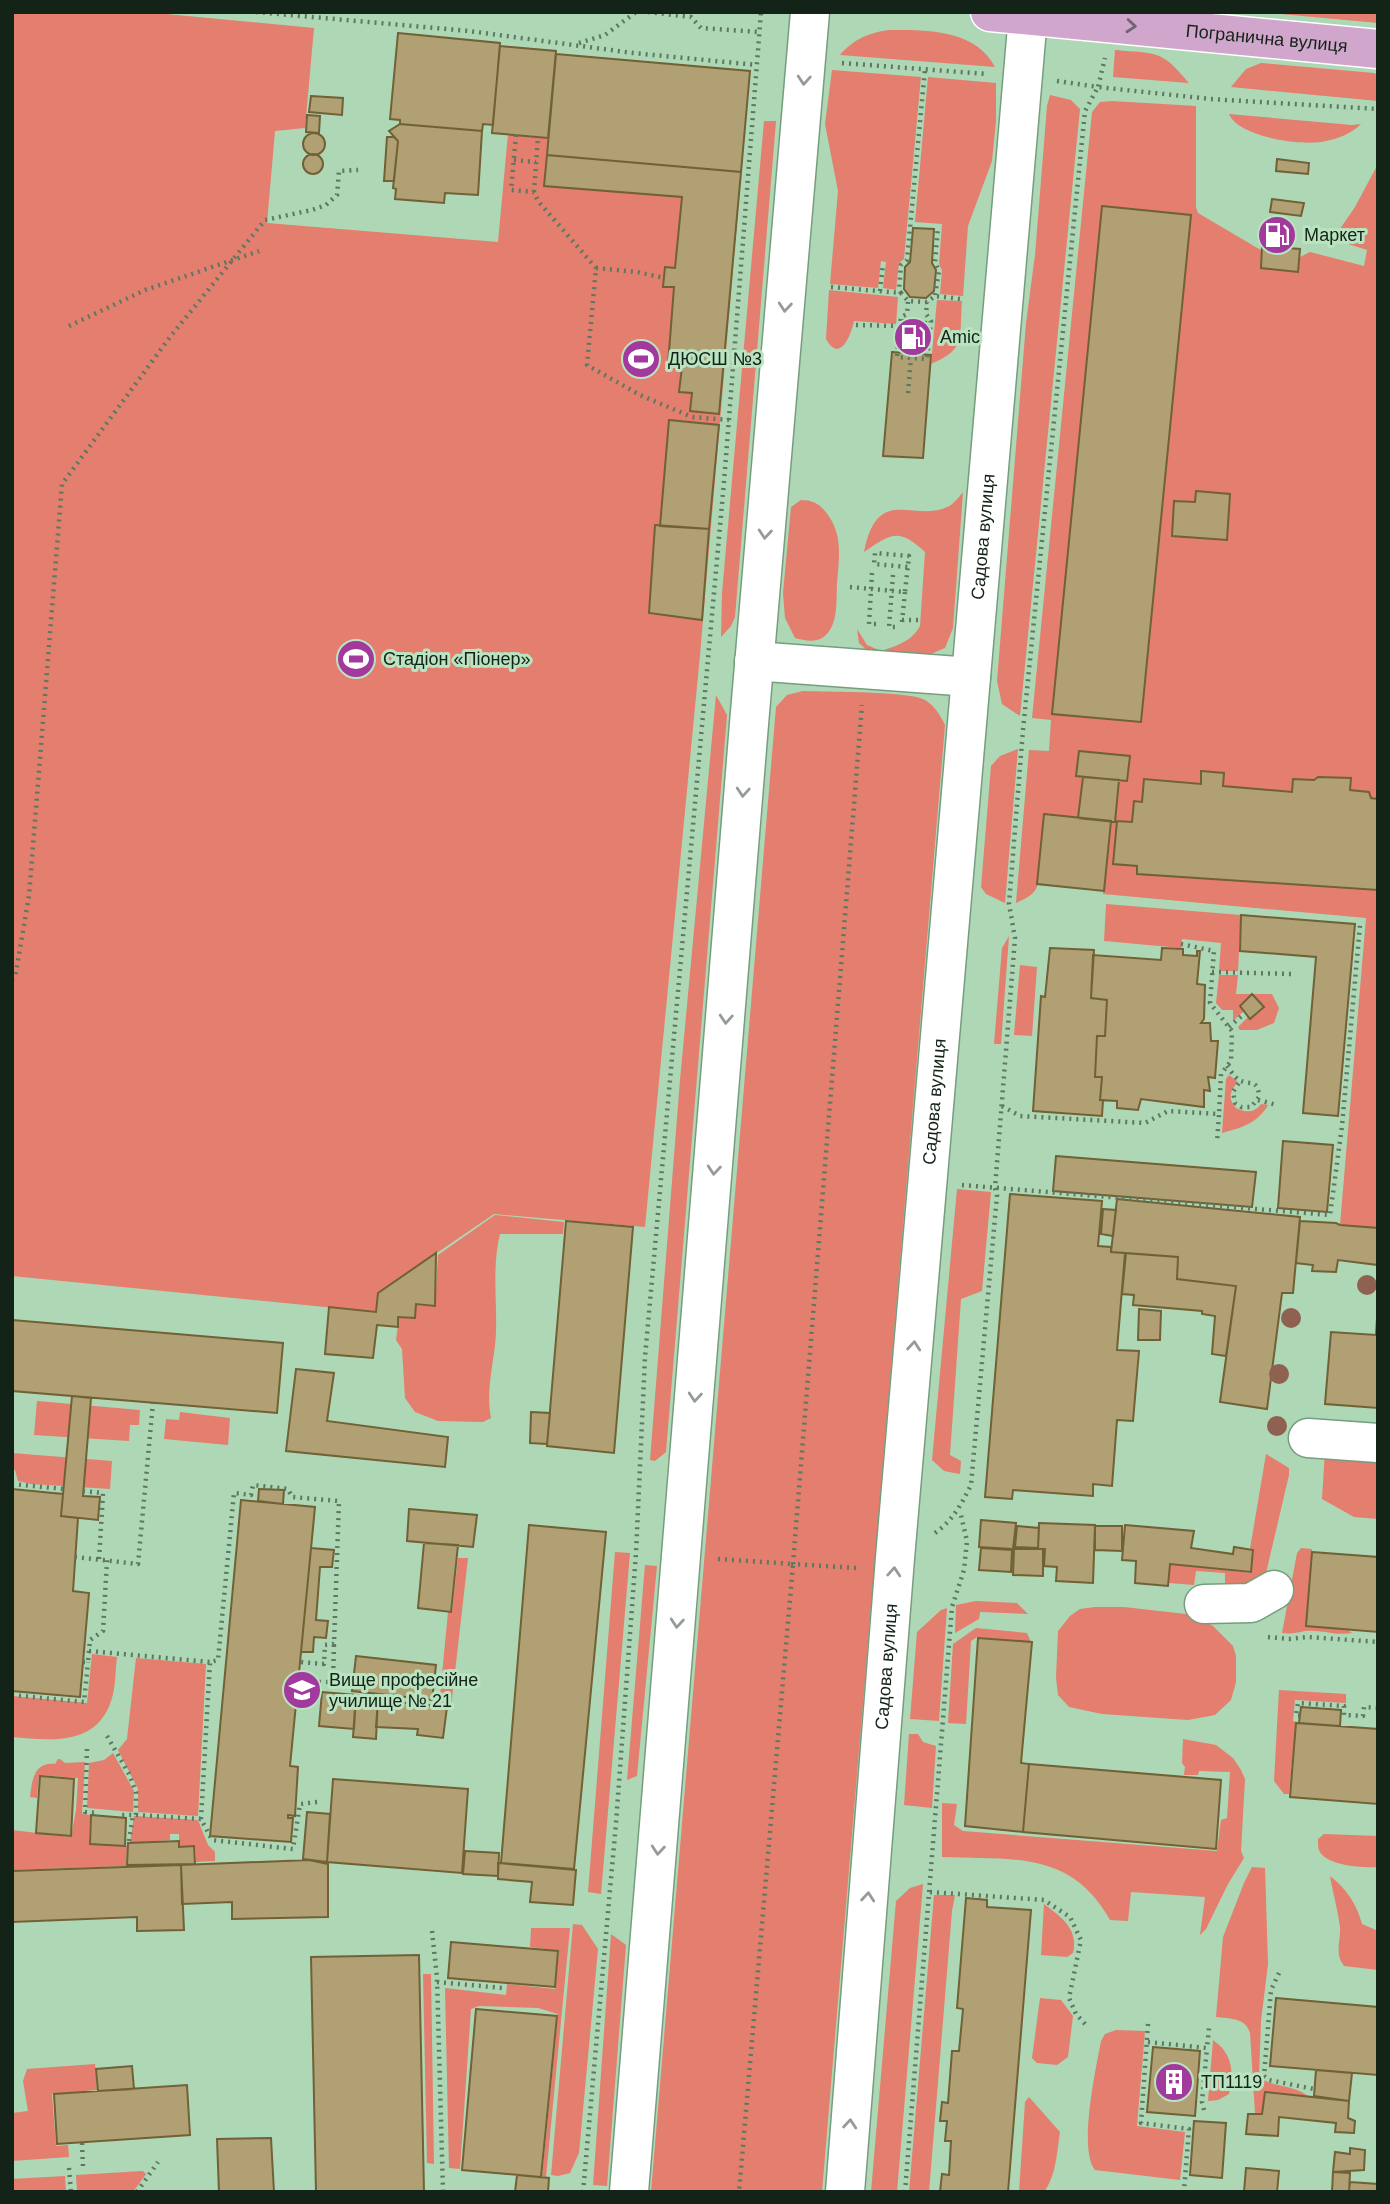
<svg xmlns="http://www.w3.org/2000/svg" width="1390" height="2204" font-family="Helvetica,sans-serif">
  <rect width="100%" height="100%" fill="#add7b5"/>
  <path fill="#e47e6e" d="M12 12H145L314 28 305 128 275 131 267 223 498 242 508 134 548 137 556 54 750 71 700 655 645 1227 494 1214 378 1293 376 1312 12 1276Z
    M1259 12H1378V23Z
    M889 30C927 30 975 29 995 67L840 55C854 39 868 33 889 30Z
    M1115 50C1157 54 1161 49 1189 83L1113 77Z
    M1261 63 1374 73 1378 75V101L1231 87 1246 69Z
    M832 70 921 77 904 259 899 263 896 290 883 288 886 262 881 261 878 288 830 284 838 191 825 124Z
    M928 77 996 83V121L992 161 968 226 963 296 940 294 942 270 939 264 942 224 915 222Z
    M1050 95 1071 100 1080 109 1020 716 1002 704 997 681 1026 323 1035 255 1047 106Z
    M1112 101 1196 106V207L1198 213 1298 272 1300 257 1310 252 1364 266 1367 250 1333 239 1355 207 1378 164V1228L1340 1225 1366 918 1103 894V891L1038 884C1035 895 1026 898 1016 903L1029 750 1049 751 1051 720 1032 718 1092 112 1100 102Z
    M1229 114 1352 125 1361 124C1352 133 1338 139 1326 141 1304 147 1238 137 1229 114Z
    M764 121H776L735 617 731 626 721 637 722 593Z
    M829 290 898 297 896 324 854 321C851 335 840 364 826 339Z
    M937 300 962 301C959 337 967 349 931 364Z
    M963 492 953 628 945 648 919 659 874 657 859 643 857 629 867 645 881 651C897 646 912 641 920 626L925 552C898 527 891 534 864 552 878 481 916 526 951 505 955 502 960 496 963 492Z
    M801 500C814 500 821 505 828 515 843 536 839 558 837 583 836 600 839 628 822 638 814 643 803 640 795 638L785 618 783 593 791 507Z
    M803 691C825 692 911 691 925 700 935 706 940 715 945 725L822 2192H651L776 707 787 695Z
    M716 695 727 715 724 751 666 1452 655 1461 650 1460 680 1080Z
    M1018 749 1005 903 986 894 981 887 991 766 1000 756Z
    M1106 904 1241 915 1238 971H1219L1221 943 1182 939 1181 948 1104 941Z
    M1009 936 1001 1044H994L1002 948Z
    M1020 965 1037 967 1032 1036 1014 1035Z
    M1219 975H1238L1236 994H1272L1279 1008 1274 1023 1257 1030H1240L1238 1027 1248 1017 1244 1011 1233 1021V1010H1222L1216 1003Z
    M1229 1075 1238 1082C1229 1091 1228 1100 1236 1108 1246 1113 1255 1113 1261 1104L1268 1105C1258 1123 1241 1128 1222 1133L1226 1079Z
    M957 1189 991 1192 982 1291 961 1299 950 1455 961 1461 960 1474 944 1471 932 1460Z
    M495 1215 564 1222 563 1234H500C492 1266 497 1298 496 1332 495 1360 485 1390 491 1418L483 1422 438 1421 415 1412 405 1398 402 1349 396 1340 399 1318H415L416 1305 435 1306 438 1255Z
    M37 1401 140 1410 139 1425H130L129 1441 34 1435Z
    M180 1412 230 1418 228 1445 164 1439 166 1419 179 1420Z
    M1378 1449V1519L1354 1517 1322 1499 1325 1451Z
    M12 1453 112 1461 110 1489 31 1484 18 1481 15 1470H12Z
    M1266 1454 1289 1468V1475L1263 1586 1225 1587V1573L1196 1571 1194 1585 1169 1583 1170 1564 1251 1573 1254 1550 1250 1549Z
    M1301 1548 1312 1549 1306 1626 1348 1630 1352 1633C1336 1636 1320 1629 1305 1631 1296 1633 1291 1634 1282 1633L1297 1553Z
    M615 1552 630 1553 601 1894 588 1892Z
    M458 1558H468L451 1707 439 1706 448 1612H452Z
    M645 1565 657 1566 637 1776 627 1780Z
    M976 1601 1017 1603 1028 1614 980 1612 979 1619 955 1633 956 1605Z
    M1095 1607H1124L1195 1615 1213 1626 1233 1646 1236 1656V1682L1231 1700 1215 1715 1188 1720 1102 1714 1069 1707 1058 1695 1056 1678 1058 1631 1070 1616 1080 1609Z
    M947 1608 939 1721 910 1719 917 1632 941 1610Z
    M976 1628 1027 1633 1031 1642 977 1637 971 1641 966 1724 948 1723 953 1644Z
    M92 1654 117 1657C115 1671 116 1688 111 1701 96 1747 49 1740 12 1737V1696L87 1703Z
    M136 1658 206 1664 198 1816 138 1812V1789L118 1750 127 1739Z
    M1279 1690 1346 1694V1703L1295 1700 1293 1721 1296 1722 1289 1794H1284L1274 1781Z
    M909 1734H918L923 1742 936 1746 932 1808 904 1805Z
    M1183 1739 1216 1745 1233 1758 1241 1770 1245 1779 1241 1851 1244 1858 1228 1884 1206 1929 1200 1935 1205 1897 1131 1892 1128 1921 1110 1920C1071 1850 1013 1860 942 1857V1803L957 1804 954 1825 963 1831 1217 1851 1221 1820 1227 1818 1230 1772 1199 1771 1198 1775H1184L1185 1767 1182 1763Z
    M113 1753 134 1791 133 1812 87 1808 89 1763 104 1760Z
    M58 1759H60L65 1763 85 1762 82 1814 90 1815 89 1844 127 1846 126 1866 12 1870V1830L71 1837 76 1810 78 1778 39 1775 37 1798 30 1797C32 1780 34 1762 55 1764Z
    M134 1816 198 1820 208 1845 215 1852V1861L196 1862 195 1846H179V1834H170V1840L130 1843Z
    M1324 1834 1378 1836V1867C1364 1868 1325 1866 1319 1850 1318 1849 1318 1840 1318 1839Z
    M1252 1867 1265 1868 1268 1964 1261 2021 1259 2077C1274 2088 1292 2084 1308 2096L1265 2092 1262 2114 1255 2113 1250 2033C1245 2017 1230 2019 1216 2017L1223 1937 1244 1883Z
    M1330 1876C1347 1889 1357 1905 1362 1924L1378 1931V1970L1344 1966C1334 1953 1341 1942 1340 1927 1338 1911 1333 1893 1330 1876Z
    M923 1884 897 2192H871L896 1901 910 1888Z
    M934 1895H955L952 1911 929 2192H909Z
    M1044 1904C1061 1917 1079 1929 1073 1953L1067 1957 1041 1955Z
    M573 1924 582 1925 598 1949 579 2153 570 2173 558 2176 551 2175Z
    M531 1928H570L546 2177 542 2176 558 2014 538 2008 479 2006 471 2009 460 2169 449 2168 445 1988 506 1995 507 1984 555 1989 559 1951 530 1947Z
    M611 1934 626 1945 607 2186 593 2185Z
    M423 1974H431L434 2164 427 2163Z
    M1040 1998 1061 2000 1073 2016 1068 2057 1057 2065 1037 2063 1032 2058Z
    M1116 2030 1145 2031 1137 2126 1185 2132 1180 2180 1095 2170C1078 2150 1096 2068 1101 2041L1105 2034Z
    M1213 2040C1233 2054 1234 2072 1229 2094L1218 2100 1208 2101Z
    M95 2064 97 2090 52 2094 56 2146 68 2145 69 2157 12 2161V2113L28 2111 23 2081 27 2069Z
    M1029 2097 1060 2132C1057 2152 1056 2176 1044 2192H1019L1025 2102Z
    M143 2171 146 2174 133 2192H77L76 2175Z
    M65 2176 66 2192H12V2179Z"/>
  <path fill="#b1a073" stroke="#706136" stroke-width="2" d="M398 33 500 43 493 125 483 124 482 131 400 124V120L390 119Z
    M500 46 556 51 548 138 492 133Z
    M556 54 750 71 741 172 547 155Z
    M311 96 343 98 342 115 309 112Z
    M307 115 320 116 319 133 306 132Z
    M400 124 482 131 478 195 445 193 444 203 395 199 396 189 393 188 398 141 389 131Z
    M303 144a11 11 0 1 1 22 0a11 11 0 1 1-22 0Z
    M387 137H394L398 141 394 181H384Z
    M303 164a10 10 0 1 1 20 0a10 10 0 1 1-20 0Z
    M547 155 741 172 719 414 690 411 692 393 679 392 682 367 668 365 674 287H663L665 267 675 268 682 197 544 186Z
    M1277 159 1309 163 1308 174 1276 171Z
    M1272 199 1304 203 1301 216 1270 212Z
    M1102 206 1191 215 1141 722 1052 714Z
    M913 228 934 229 932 263 936 270 934 291 926 298 910 297 904 289 905 267 910 262Z
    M1262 246 1300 249 1298 272 1261 268Z
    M904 320 926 322 923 354 901 352Z
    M892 352 931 355 923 458 883 456Z
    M669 420 719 425 709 529 660 526Z
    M1196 491 1230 494 1227 540 1172 536 1174 501 1195 502Z
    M655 525 709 529 702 620 649 613Z
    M1079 751 1130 756 1127 781 1076 776Z
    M1201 771 1224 773 1223 786 1292 792 1293 779 1314 780 1318 777 1351 778 1350 790 1369 792 1371 798 1378 799V890L1137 874V866L1113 864 1117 821 1132 822 1134 801 1142 802 1144 779 1201 784Z
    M1083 777 1119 780 1115 822 1078 818Z
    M1044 814 1111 821 1104 891 1037 884Z
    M1241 915 1355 924 1338 1116 1303 1113 1316 957 1240 951Z
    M1050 948 1094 950 1091 998 1107 1000 1105 1036H1097L1095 1077H1102L1100 1100H1103L1102 1116 1033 1111 1041 996 1045 997Z
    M1162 948 1183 949V955L1197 956V951H1200L1197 984 1205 985 1204 1019 1201 1023H1210L1211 1041H1218L1215 1078 1208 1077 1210 1091 1204 1090V1107L1141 1099 1138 1110 1117 1108V1101L1100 1100 1102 1077H1095L1097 1036H1105L1107 1000 1091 998 1093 955 1161 960Z
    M1252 994 1264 1007 1250 1019 1240 1006Z
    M1283 1141 1333 1145 1327 1212 1278 1208Z
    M1056 1156 1256 1172 1252 1207 1053 1191Z
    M1010 1194 1102 1201 1098 1246 1111 1247V1252L1125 1253 1117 1350 1139 1351 1133 1421 1117 1420 1112 1486 1093 1484V1496L1013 1490 1012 1499 985 1497Z
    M1117 1199 1300 1217 1293 1293H1282L1267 1409 1220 1402 1236 1286 1177 1279 1178 1257 1111 1252Z
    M1103 1209 1116 1210 1113 1236 1101 1234Z
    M566 1221 633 1227 614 1453 547 1446Z
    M1300 1221 1336 1223 1340 1225 1378 1228V1265L1338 1260 1336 1272 1312 1271 1313 1265 1296 1263Z
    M436 1253 435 1306 416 1304 415 1318 398 1317V1327L377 1325 373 1358 325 1354 329 1307 376 1312 378 1293Z
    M1126 1253 1178 1257 1177 1279 1236 1286 1226 1356 1212 1354 1215 1316 1202 1314V1311L1133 1305 1134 1295 1122 1294Z
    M1139 1309 1161 1311 1160 1340H1138Z
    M1377 1318 1378 1408 1325 1404 1331 1332 1376 1335Z
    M12 1320 283 1343 277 1413 12 1391Z
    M296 1369 334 1373 327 1421 448 1437 445 1467 286 1451Z
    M72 1396 91 1398 83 1496 100 1497 98 1520 61 1516Z
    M531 1412 550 1413 547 1444 530 1443Z
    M12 1489 63 1494 61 1516 78 1518 73 1591 89 1593 80 1697 12 1691Z
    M259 1489 284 1490 283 1504 258 1501Z
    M241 1500 315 1507 290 1766 298 1767 295 1816 288 1815V1818H293L291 1842 210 1836Z
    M409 1509 477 1515 473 1547 407 1541Z
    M981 1520 1016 1523 1013 1549 979 1547Z
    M1039 1523 1095 1525 1093 1583 1056 1581 1057 1567 1044 1566 1045 1549H1038Z
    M529 1525 606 1532 574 1869 501 1863Z
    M1125 1525 1194 1531 1191 1548 1233 1554 1234 1547 1253 1550 1251 1572 1170 1564 1168 1586 1135 1583 1136 1561 1122 1560Z
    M1017 1526 1039 1528 1038 1548 1015 1547Z
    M1095 1526H1122V1551L1095 1550Z
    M424 1543 458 1545 451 1612 418 1608Z
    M311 1548 334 1550 332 1567H320L316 1620 328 1621 326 1638 314 1637 313 1652H301Z
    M981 1548 1012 1550 1011 1572 979 1570Z
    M1014 1549H1043V1576L1013 1575Z
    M1312 1552 1378 1557V1632L1306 1626Z
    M978 1638 1032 1642 1021 1763 1029 1764 1023 1832 965 1826Z
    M356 1656 436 1665 432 1700 352 1691Z
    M322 1692 356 1695 354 1729 319 1726Z
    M356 1695 378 1697 376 1739 353 1737Z
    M378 1700 447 1707 443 1738 417 1735 418 1729 376 1727Z
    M1301 1707 1341 1710 1340 1726 1299 1723Z
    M1296 1723 1378 1729V1804L1290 1797Z
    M1029 1764 1221 1780 1216 1849 1023 1832Z
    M40 1776 74 1779 71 1836 36 1833Z
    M333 1779 468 1789 462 1873 327 1862Z
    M307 1812 330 1814 327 1862 303 1859Z
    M91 1815 126 1818 125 1846 90 1844Z
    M179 1841V1847L194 1846 195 1864 127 1865 128 1843Z
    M465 1851 499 1853 498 1876 463 1874Z
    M309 1860 328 1864V1917L232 1919V1902L182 1904 181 1865Z
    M498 1863 576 1870 573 1905 530 1902 532 1882 498 1879Z
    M181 1865 184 1930 137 1931V1917L12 1922V1871Z
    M966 1898 987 1900V1907L1031 1910 1008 2192H940L942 2174 949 2175 951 2141H945L947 2121H940L942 2102 948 2103 952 2051H959L963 2009 957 2008Z
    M451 1942 558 1951 555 1987 448 1978Z
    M419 1955 424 2192H316L311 1957Z
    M1276 1998 1378 2007V2075L1270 2066Z
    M476 2009 557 2016 541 2177 462 2170Z
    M1153 2047 1200 2051 1195 2116 1147 2112Z
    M132 2066 134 2089 98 2091 96 2069Z
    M1316 2070 1352 2073 1349 2101 1314 2096Z
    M187 2085 190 2135 57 2144 54 2094Z
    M1265 2092 1349 2101 1348 2118 1355 2121 1354 2133 1335 2132 1336 2123 1279 2117 1278 2136 1246 2134 1248 2114H1262Z
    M1194 2121 1226 2123 1222 2178 1190 2175Z
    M271 2138 274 2192H219L217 2139Z
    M1350 2148 1365 2150 1364 2170 1333 2172 1335 2152 1350 2154Z
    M1246 2168 1279 2171 1277 2192H1244Z
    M1333 2172 1350 2173 1349 2192H1332Z
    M517 2175 549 2178 548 2192H515Z
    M1350 2182 1378 2184V2192H1349Z"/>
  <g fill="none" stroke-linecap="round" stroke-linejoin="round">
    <defs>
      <g id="minor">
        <path d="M754 661 971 677"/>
        <path d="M1308 1438 1378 1443"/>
        <path d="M1204 1604 1251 1603 1274 1590"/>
        <path d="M629 2192 749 724 810 12"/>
        <path id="s1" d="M845 2192 895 1558 1028 16"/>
      </g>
      <g id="major">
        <path id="s2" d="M990 12 1378 49"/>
      </g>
    </defs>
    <use href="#minor" stroke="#769e7e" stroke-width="41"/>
    <use href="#major" stroke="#fff" stroke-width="41"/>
    <path stroke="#5c7861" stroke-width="4.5" stroke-dasharray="2 5" stroke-linecap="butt" d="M256 12 469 31 633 53 757 65
      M648 12 691 17 701 28 759 32
      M579 43 605 35 636 12
      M842 63 987 74
      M1057 81 1098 87 1105 58
      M516 135 511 190 534 192 538 201 596 268 587 365 640 395 692 417 729 420
      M514 160 536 162
      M534 192 538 137
      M596 268 637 272 664 278
      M831 287 901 293 908 301 927 302 935 296 961 299
      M880 291 883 264
      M901 293 899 290 901 265 907 260 925 69
      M935 295 939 271 935 262 938 227
      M856 325 900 326 901 317 907 314 908 301
      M69 326 145 290 259 251
      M900 326 897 357 927 359 931 321 926 314 927 302
      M908 393 911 358
      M872 573 869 624H876
      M893 575 889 627H897
      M850 587 905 592 909 556 875 553 874 564 908 567
      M902 620H918
      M902 622 905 592
      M1181 944 1214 951 1210 1003 1232 1031 1231 1061 1221 1074 1219 1114
      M1212 972 1293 974
      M12 979 15 978 29 896 62 484 170 337 265 220 312 210 326 205 337 195 339 171 358 170
      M1229 1027 1245 1013
      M1227 1066C1230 1070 1235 1078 1239 1080 1250 1086 1258 1078 1259 1097L1251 1107H1241L1235 1103 1233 1092 1240 1081
      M1258 1100 1277 1105
      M1002 1106 1020 1116 1145 1123 1168 1111 1219 1114 1217 1143
      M962 1185 1330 1215 1342 1126 1360 925
      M12 1484 63 1489
      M83 1491 103 1493 99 1560
      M935 1533C953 1520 961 1505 971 1485L997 1195 995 1188 1015 938 1009 904 1023 730 1085 111 1098 87 1210 99 1378 109
      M75 1557 138 1564 153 1403
      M718 1559 793 1564 739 2192
      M856 1568 793 1564 862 705
      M1268 1637 1289 1639 1308 1637 1378 1642
      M89 1651 210 1662
      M83 1662H88L90 1640 103 1631 107 1560
      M298 1682H333L334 1644
      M12 1695 84 1702 88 1662
      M1300 1716H1296L1298 1703 1344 1706V1715L1363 1716 1364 1707 1378 1708
      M107 1736 129 1774 136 1792V1815H121V1818
      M87 1749 85 1812 97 1813 96 1816
      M136 1815 201 1819 212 1840 293 1849 300 1804 318 1802
      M201 1819 210 1662 218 1660 234 1493 251 1495 253 1485 288 1489 292 1497 339 1501 334 1644 325 1645 324 1664 300 1662
      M129 1841 133 1815
      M930 1892 1044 1900 1070 1917 1081 1940 1069 1998 1076 2014 1085 2024
      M432 1931 437 1978 443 2192
      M1279 1973 1271 1990 1264 2076 1269 2080 1314 2089
      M437 1982 503 1988
      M1148 2024 1141 2123 1189 2129 1184 2191
      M1148 2042 1207 2048 1209 2028
      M1204 2110 1202 2102 1207 2048
      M82 2143 83 2167
      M69 2168 71 2192
      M137 2192 158 2162
      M583 2192 616 1823 636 1553 645 1357 724 482 761 12
      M905 2192 952 1607 964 1570 967 1541 960 1511"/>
    <use href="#minor" stroke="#fff" stroke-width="38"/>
    <use href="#major" stroke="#d0a6cc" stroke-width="38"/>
  </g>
  <g fill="#8f6151">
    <circle cx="1367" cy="1285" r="10"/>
    <circle cx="1291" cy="1318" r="10"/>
    <circle cx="1279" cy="1374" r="10"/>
    <circle cx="1277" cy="1426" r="10"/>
  </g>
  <defs><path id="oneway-chevron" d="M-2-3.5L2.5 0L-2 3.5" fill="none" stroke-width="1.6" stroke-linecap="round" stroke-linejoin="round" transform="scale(1.75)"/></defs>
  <use stroke="#726472" href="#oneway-chevron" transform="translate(1131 26) rotate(5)"/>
  <g stroke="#959c97">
    <use href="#oneway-chevron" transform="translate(804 80) rotate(94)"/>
    <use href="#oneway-chevron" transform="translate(785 307) rotate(95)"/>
    <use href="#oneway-chevron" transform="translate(765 534) rotate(95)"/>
    <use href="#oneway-chevron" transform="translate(743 792) rotate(94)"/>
    <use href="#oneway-chevron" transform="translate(726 1019) rotate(94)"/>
    <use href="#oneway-chevron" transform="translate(714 1170) rotate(95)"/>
    <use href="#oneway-chevron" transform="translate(914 1346) rotate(-85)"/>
    <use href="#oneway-chevron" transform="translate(695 1397) rotate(95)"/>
    <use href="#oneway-chevron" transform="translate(894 1572) rotate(-86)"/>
    <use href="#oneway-chevron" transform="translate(677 1623) rotate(95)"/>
    <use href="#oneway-chevron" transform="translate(658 1850) rotate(95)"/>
    <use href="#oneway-chevron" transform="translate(868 1897) rotate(-85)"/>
    <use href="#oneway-chevron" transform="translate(850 2124) rotate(-85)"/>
  </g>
  <defs>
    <symbol id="fuel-disc" viewBox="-11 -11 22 22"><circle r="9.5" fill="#a2399c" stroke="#bae4c1"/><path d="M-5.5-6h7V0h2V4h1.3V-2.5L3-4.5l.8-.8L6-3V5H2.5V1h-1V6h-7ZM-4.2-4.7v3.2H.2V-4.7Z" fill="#fff"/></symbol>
    <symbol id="stadium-disc" viewBox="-11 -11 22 22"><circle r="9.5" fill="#a2399c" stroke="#bae4c1"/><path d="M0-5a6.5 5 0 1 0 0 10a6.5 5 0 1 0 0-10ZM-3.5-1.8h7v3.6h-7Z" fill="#fff"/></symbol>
    <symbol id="university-disc" viewBox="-11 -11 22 22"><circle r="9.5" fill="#a2399c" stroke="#bae4c1"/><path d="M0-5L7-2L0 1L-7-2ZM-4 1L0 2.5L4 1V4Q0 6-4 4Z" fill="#fff"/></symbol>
    <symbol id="building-disc" viewBox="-11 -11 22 22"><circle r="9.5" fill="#a2399c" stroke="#bae4c1"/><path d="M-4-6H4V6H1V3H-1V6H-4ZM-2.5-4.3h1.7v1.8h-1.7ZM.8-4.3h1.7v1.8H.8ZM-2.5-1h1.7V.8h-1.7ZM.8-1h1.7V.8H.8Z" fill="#fff"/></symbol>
  </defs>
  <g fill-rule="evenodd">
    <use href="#fuel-disc" x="1255" y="213" width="44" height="44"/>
    <use href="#fuel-disc" x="891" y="315" width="44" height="44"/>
    <use href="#stadium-disc" x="619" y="337" width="44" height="44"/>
    <use href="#stadium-disc" x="334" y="637" width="44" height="44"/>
    <use href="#university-disc" x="280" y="1668" width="44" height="44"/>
    <use href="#building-disc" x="1152" y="2060" width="44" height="44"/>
  </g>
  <g text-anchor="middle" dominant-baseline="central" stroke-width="6" stroke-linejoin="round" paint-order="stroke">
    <g font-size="18" fill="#142317" stroke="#bae4c1">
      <text stroke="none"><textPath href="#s2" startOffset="278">Погранична вулиця</textPath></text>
      <text stroke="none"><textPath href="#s1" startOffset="1661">Садова вулиця</textPath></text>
      <text stroke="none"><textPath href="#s1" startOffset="1094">Садова вулиця</textPath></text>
      <text stroke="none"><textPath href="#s1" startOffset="527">Садова вулиця</textPath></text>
    </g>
    <g font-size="18" fill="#142317" stroke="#bae4c1" text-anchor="start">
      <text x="1304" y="235">Маркет</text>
      <text x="940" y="337">Amic</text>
      <text x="668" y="359">ДЮСШ №3</text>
      <text x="383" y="659">Стадіон «Піонер»</text>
      <text x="329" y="1680">Вище професійне<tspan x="329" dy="21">училище № 21</tspan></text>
      <text x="1201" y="2082">ТП1119</text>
    </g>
  </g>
  <rect width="1390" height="2204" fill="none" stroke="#142317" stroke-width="28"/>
</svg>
